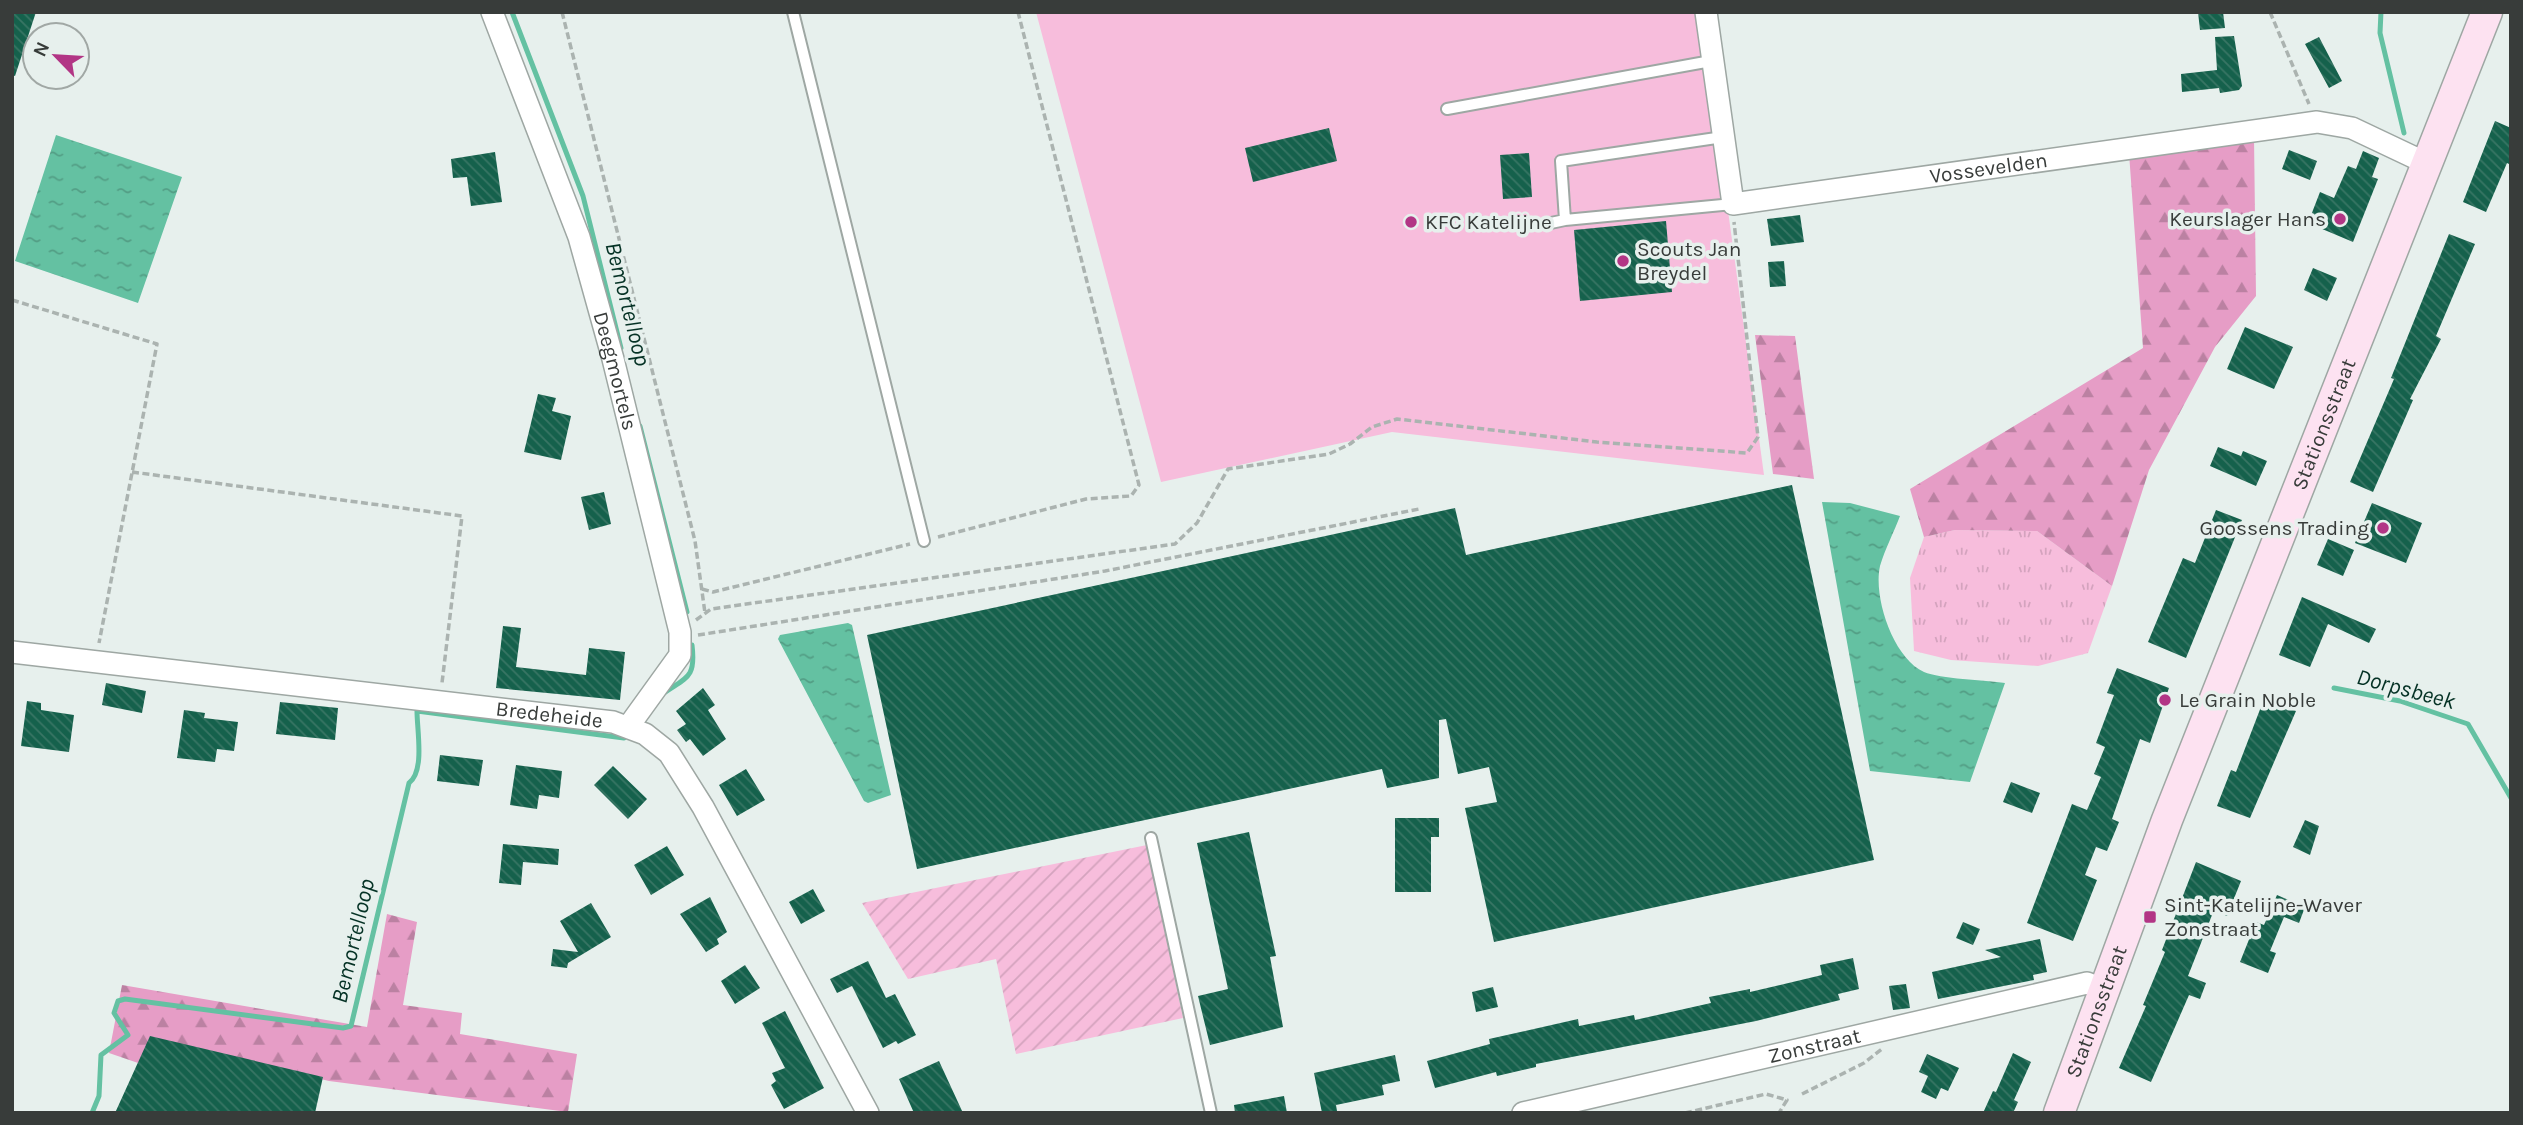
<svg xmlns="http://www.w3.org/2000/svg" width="2523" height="1125" font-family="Karla,sans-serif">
  <defs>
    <pattern id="grass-tufts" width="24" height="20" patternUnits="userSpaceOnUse" patternTransform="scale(1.75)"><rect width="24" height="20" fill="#f7bddc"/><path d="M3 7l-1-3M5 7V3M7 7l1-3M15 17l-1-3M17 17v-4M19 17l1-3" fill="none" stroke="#d4a3be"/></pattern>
    <pattern id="forest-firs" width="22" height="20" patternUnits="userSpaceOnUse" patternTransform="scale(1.75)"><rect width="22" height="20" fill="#e69dc6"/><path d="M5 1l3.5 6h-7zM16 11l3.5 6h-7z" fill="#bb81a2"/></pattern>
    <pattern id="garden-furrows" width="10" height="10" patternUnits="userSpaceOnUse" patternTransform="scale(1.75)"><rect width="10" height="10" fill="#f7bddc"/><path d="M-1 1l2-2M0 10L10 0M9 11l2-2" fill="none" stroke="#d4a3be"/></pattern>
    <pattern id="water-ripples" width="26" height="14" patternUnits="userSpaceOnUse" patternTransform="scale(1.75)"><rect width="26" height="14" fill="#64c1a2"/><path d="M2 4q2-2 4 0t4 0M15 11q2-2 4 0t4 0" fill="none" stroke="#539e85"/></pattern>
    <pattern id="building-back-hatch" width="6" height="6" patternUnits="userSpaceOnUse" patternTransform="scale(1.75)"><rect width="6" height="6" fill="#15614c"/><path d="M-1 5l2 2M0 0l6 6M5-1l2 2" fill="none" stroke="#387564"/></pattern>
  </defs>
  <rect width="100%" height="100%" fill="#e7f0ed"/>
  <path fill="url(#grass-tufts)" d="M1955 530 2037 531 2112 586 2088 653 2038 666 1951 660 1914 651 1910 578 1924 537Z"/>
  <path fill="url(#forest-firs)" d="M2254 137 2256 296 2215 347 2149 470 2112 586 2037 531 1955 530 1924 537 1910 489 2143 348 2129 153Z
    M1755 335 1795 336 1814 479 1773 474Z
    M387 914 417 922 403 1005 462 1013 460 1034 577 1054 568 1112 329 1081 152 1039 141 1064 109 1053 122 985 367 1027Z"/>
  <path fill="url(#garden-furrows)" d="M1147 845 1183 1018 1016 1054 996 959 908 979 862 903Z"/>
  <path fill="#f7bddc" d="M1036 12H1701L1764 475 1392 432 1161 482Z"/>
  <path fill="url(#water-ripples)" d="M56 135 182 177 138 303 15 261Z
    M1822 502 1850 503 1900 516C1894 532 1885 549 1880 566 1873 597 1893 658 1924 672 1940 679 1985 680 2005 683L1970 782 1870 771Z
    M848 623 852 625 891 795 868 803 864 801 778 639 780 635Z"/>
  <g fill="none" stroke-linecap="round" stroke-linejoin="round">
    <path stroke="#64c1a2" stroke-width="5" d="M512 12 583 196 621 348
      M2381 12 2380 33 2404 133
      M640 426 687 612
      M2334 688 2400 701 2468 724 2511 798
      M664 693C687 677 696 678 692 645
      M92 1113 99 1096 101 1055 128 1035 114 1013 118 1001 125 999 343 1028 351 1026 409 783C425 771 417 731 417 711L624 738"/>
  </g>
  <path fill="url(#building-back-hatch)" d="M12 12H36L15 76 12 75Z
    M2198 12H2223L2225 28 2200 30Z
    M2234 36 2242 86 2239 90 2220 93 2219 88 2182 92 2181 74 2217 70 2215 37Z
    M2319 37 2342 81 2329 88 2305 44Z
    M2495 121 2511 128V165L2507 163 2486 212 2463 202Z
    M1329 128 1337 161 1253 182 1245 148Z
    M2289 150 2317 161 2310 180 2282 169Z
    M2363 151 2379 158 2372 177 2378 179 2353 242 2308 223 2320 192 2334 198 2348 166 2356 169Z
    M495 152 502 202 471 206 467 177 453 178 451 159Z
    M1529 153 1532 197 1503 199 1500 155Z
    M1800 215 1804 242 1771 246 1767 219Z
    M1666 221 1672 292 1580 301 1574 230Z
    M2449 234 2475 244 2436 336 2441 339 2410 399 2413 400 2373 492 2350 482 2394 379 2391 378Z
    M1784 261 1786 286 1770 287 1768 262Z
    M2313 268 2337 278 2327 301 2304 290Z
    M2245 327 2293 347 2274 389 2227 369Z
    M538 394 556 398 552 411 571 416 561 460 524 452Z
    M2218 447 2241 456 2243 451 2267 461 2256 486 2210 466Z
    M1792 485 1874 860 1494 942 1465 808 1497 802 1489 767 1458 774 1446 719 1439 720V778L1387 788 1382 769 917 869 867 635 1455 508 1466 555Z
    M604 492 611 524 589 530 581 497Z
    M2372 503 2422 523 2406 563 2355 543Z
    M2216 510 2242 520 2186 658 2148 642 2183 558 2195 563Z
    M2328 539 2354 550 2343 576 2317 565Z
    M2302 597 2376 629 2369 643 2328 624 2310 667 2279 655Z
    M503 626 521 628 516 667 586 675 589 648 625 652 620 700 496 688Z
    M2117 668 2169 688 2150 743 2140 739 2112 819 2119 822 2107 851 2096 847 2085 875 2097 880 2073 941 2027 923 2072 804 2087 810 2101 777 2094 774 2105 747 2096 743 2114 695 2107 693Z
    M106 683 146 691 142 713 102 705Z
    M703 688 715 705 708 710 726 739 703 756 690 739 686 742 677 730 686 724 676 711Z
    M2264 699 2296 711 2250 818 2217 806 2231 770 2236 772Z
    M27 701 41 703V710L74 715 69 752 21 746Z
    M280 702 338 708 335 740 276 734Z
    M184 710 205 713 204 718 238 722 234 751 217 749 215 762 177 758Z
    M440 755 483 760 479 786 437 781Z
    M516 765 562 771 559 798 539 795 537 809 510 805Z
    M613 766 647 799 628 819 594 785Z
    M746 769 765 800 737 816 719 785Z
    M2011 782 2040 793 2032 813 2003 802Z
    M1395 818H1439V837H1431V892H1395Z
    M2305 820 2319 826 2310 855 2293 847Z
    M1249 832 1276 956 1270 957 1283 1027 1210 1045 1198 996 1228 989 1197 843Z
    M503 844 559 849 558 865 523 862 521 885 499 883Z
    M667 846 684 875 651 895 634 865Z
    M2196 862 2241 881 2227 916 2214 910 2188 976 2206 983 2200 999 2189 995 2151 1082 2119 1068 2146 1006 2143 1005 2165 952 2162 950Z
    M813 889 825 911 801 924 789 902Z
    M2277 895 2305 907 2299 923 2284 917 2270 951 2276 953 2268 973 2240 962 2256 922 2264 925Z
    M710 897 727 932 717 939 719 944 706 952 680 914Z
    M591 903 611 937 568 963 567 968 551 966 553 949 578 952 560 921Z
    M1963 922 1980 929 1973 945 1956 938Z
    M2040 939 2047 972 2033 975 2034 980 1938 999 1932 972 2001 957 1985 950Z
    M1853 958 1859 989 1838 994 1840 1000 1756 1021 1536 1064V1067L1497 1076 1496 1072 1435 1088 1427 1061 1490 1044 1489 1039 1578 1019 1579 1026 1634 1015 1635 1020 1711 1003 1709 997 1750 989V992L1822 975 1820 965Z
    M868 961 886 998 895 994 916 1035 898 1044 896 1041 883 1048 852 986 837 993 830 979Z
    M745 965 760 988 735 1004 721 981Z
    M1906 984 1910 1008 1893 1010 1889 986Z
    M1493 987 1498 1007 1476 1012 1472 992Z
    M785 1011 824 1088 784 1109 771 1085 776 1081 772 1073 785 1068 762 1023Z
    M150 1036 323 1077 315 1113H115Z
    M2013 1053 2031 1062 2014 1100 2018 1102 2013 1113H1983L1993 1091 1996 1092Z
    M1927 1054 1959 1068 1948 1091 1941 1088 1936 1099 1921 1092 1928 1076 1919 1072Z
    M1395 1055 1400 1081 1382 1085 1384 1095 1336 1105 1337 1111 1322 1113 1314 1073Z
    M939 1061 963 1113H914L899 1079Z
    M1284 1096 1287 1113H1235L1234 1105Z"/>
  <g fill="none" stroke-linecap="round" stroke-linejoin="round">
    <defs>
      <path id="lane" d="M793 12 924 541
        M1447 109 1711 61
        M1723 137 1561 161 1565 220 1733 204
        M1546 224 1565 220
        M1151 838 1211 1113"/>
      <g id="street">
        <path id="s1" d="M492 12 579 237 613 359 680 632V655L628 727"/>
        <path id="s2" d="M1706 12 1733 204 2317 122 2352 128 2428 164"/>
        <path id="s3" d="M12 652 613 722 645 734 669 753 703 807 868 1113"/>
        <path id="s4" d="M1523 1113 2087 983 2105 990"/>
      </g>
      <g id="secondary">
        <path id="s5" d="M2059 1113 2167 820 2487 12"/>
      </g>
    </defs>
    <use href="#lane" stroke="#9ea7a3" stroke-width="14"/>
    <use href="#street" stroke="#9ea7a3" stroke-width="24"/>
    <use href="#secondary" stroke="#9ea7a3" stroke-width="33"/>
    <path stroke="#abb3b0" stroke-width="3.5" stroke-dasharray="7 3.5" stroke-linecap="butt" d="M562 12 695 541 705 613
      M2270 12 2309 104
      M12 300 157 344 99 643
      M132 472 462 516 442 683
      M938 537 1086 499 1131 496 1139 485 1018 12
      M702 589 713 592 910 544
      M696 620 711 609 1175 544 1197 523 1228 469 1329 454 1350 444 1372 427 1397 419 1597 442 1747 453 1758 437 1734 222
      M698 635 1105 571 1419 509
      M1802 1094 1864 1063 1882 1049
      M1685 1113 1766 1094 1787 1100 1779 1113"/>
    <use href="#lane" stroke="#fff" stroke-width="10"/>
    <use href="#street" stroke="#fff" stroke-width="21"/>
    <use href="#secondary" stroke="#fde2f1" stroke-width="30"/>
  </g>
  <g fill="#b23585" stroke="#e7f0ed" stroke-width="2.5">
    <circle cx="2340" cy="219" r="7"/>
    <circle cx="1411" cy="222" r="7"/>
    <circle cx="1623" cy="261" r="7"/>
    <circle cx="2383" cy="528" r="7"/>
    <circle cx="2165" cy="700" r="7"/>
    <rect x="2143" y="910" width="14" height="14" rx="3.5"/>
  </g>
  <g text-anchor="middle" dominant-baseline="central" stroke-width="7" stroke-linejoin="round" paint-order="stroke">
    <g font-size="21" fill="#383c3a" stroke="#e7f0ed">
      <text stroke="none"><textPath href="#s2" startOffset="452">Vossevelden</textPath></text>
      <text stroke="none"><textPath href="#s1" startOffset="380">Deegmortels</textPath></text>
      <text stroke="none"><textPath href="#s5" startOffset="738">Stationsstraat</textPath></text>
      <text stroke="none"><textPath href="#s3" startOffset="541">Bredeheide</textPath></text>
      <text stroke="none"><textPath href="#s5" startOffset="108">Stationsstraat</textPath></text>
      <text stroke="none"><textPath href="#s4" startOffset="299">Zonstraat</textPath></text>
    </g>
    <g font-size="21" fill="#383c3a" stroke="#e7f0ed" text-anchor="start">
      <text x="2326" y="219" text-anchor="end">Keurslager Hans</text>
      <text x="1425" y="222">KFC Katelijne</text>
      <text x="1637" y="249">Scouts Jan<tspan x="1637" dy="24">Breydel</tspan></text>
      <text x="2369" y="528" text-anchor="end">Goossens Trading</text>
      <text x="2179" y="700">Le Grain Noble</text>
      <text x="2164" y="905">Sint-Katelijne-Waver<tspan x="2164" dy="24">Zonstraat</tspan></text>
    </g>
    <g font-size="23" font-style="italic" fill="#053225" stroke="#e7f0ed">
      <text transform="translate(628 304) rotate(76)">Bemortelloop</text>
      <text transform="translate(2406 689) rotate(15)">Dorpsbeek</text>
      <text transform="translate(353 941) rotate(-77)">Bemortelloop</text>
    </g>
  </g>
  <rect width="2523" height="1125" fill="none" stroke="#383c3a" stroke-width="28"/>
  <g transform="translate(56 56) rotate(295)"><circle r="33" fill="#e7f0ed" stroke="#a1a8a5" stroke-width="2"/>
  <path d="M0-5L12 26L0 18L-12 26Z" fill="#b23585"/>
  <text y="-10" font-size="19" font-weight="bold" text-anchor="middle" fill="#383c3a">N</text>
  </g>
</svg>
